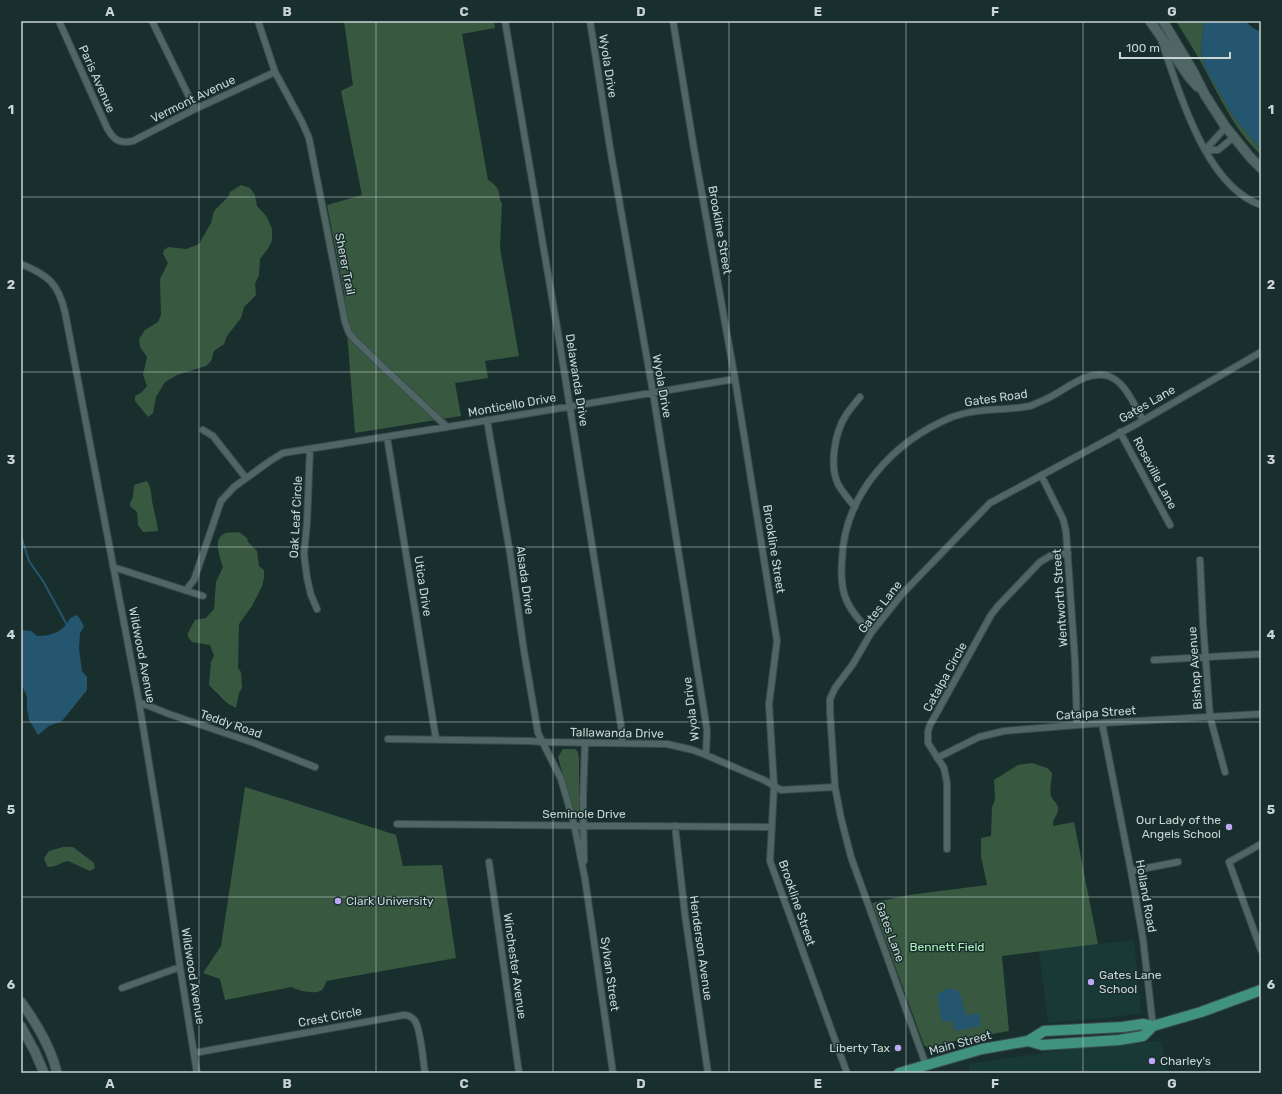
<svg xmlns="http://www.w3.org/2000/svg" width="1282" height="1094" font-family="Rubik,sans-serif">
  <rect width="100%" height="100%" fill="#192f2e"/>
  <path fill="#193937" d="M1134 940 1141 1013 1106 1018 1048 1023 1039 951Z
    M1161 1041 1168 1073H970L969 1064 1069 1049Z"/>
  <path fill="#385940" d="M344 21H494L495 28 462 34 488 180C493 183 498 187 499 193 500 198 499 199 502 203L500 248 519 356 485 361 488 378 455 383 461 416 355 433 344 293 327 205 362 195 341 91 353 85Z
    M1176 21H1204L1201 46 1202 58 1206 69 1233 116 1261 150V155C1229 125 1215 84 1192 47 1187 38 1181 30 1176 21Z
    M241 185 250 188 255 195 257 206 267 217 272 229V240L269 247 260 259 259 275 255 284 256 295 244 307 241 318 227 336 224 344 214 351 211 361 206 366 177 375 165 382 156 397 153 413 148 417 135 401V396L142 392 147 386 143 375 147 357 140 347 139 339 145 330 158 322 161 315 160 279 168 263 163 254 164 250 168 247 186 249 199 244 211 223 214 211 228 197 230 192Z
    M147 481C152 489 151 497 153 506 155 515 157 522 158 531L143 532 138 525 137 512 130 506V503L133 497 134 485Z
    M239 532 247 538 248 542 257 551 259 566 264 570V578L262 586 252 606 239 624 238 668 241 672 242 688 239 693 236 708 227 703 209 685 211 662 214 656 210 645 192 642 188 637V633L195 620 206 618 214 609 216 582 223 567C220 558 212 537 226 533 230 532 235 533 239 532Z
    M563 749H575L578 752 579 759V811L578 815 575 814 573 812 558 757Z
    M1032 763 1047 768 1052 773C1052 780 1049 790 1051 796 1053 801 1059 804 1058 810 1057 817 1053 817 1053 826L1074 822 1098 944 1002 956 1009 1031 958 1040 928 1048 924 1045 872 903 909 895 987 885 981 856V838L991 836 992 807 995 800 994 780 1018 765Z
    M245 787 396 835 403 866 442 865 456 958 326 981C326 983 324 988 322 990 316 995 298 991 292 987L225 1000 220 979 203 973 221 946Z
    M63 847H73L94 863 95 868 90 871 68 861C62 862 56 867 49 867L47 866 44 858 49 851Z"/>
  <path fill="#25566f" d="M1204 21H1245L1253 28 1261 32V150L1233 116 1206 69 1202 58 1201 46Z
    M77 615 82 622 84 627 80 633 79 649 82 671 87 677V690L62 721 49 726 38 735 29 720 27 709V697L21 683V630L31 631 37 636C51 636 64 632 70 618Z
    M946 989C957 988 961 992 963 1003L950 1006 963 1004 966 1015 979 1013 981 1026 955 1031 952 1020 942 1022 937 995Z"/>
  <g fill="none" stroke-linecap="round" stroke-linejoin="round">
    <path stroke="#25566f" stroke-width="2" d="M21 536 29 561 43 581 67 625"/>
    <defs>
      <path id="minor" d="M59 21 107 128C114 140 119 144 133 141L193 110 275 72
        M152 21 195 109
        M258 21 275 72 302 122 309 138 345 322 349 333 355 340 384 368 447 427
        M505 21 558 333 622 732V743
        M590 21 610 148 653 393 707 730 706 755
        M673 21 694 149 735 379 777 641 769 704 774 786 770 861 847 1073
        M1162 43C1180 92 1205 186 1261 205
        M1226 127 1205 150H1218L1234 137
        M21 264C48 275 58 283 65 312L139 702 165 861 180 967 197 1073
        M487 420 510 553 524 651 538 733 561 779 574 824 585 879 613 1073
        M203 430 213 436 246 478
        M1120 432 1170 525
        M387 437 436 739
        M310 449 307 522 304 554 307 578 311 595 317 609
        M1041 475 1063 519 1066 531 1075 661 1077 725
        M855 507C849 500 843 493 838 484 829 465 835 432 846 415 850 409 855 403 860 397
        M1200 560 1203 624 1210 717 1225 772
        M113 567 203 596
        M186 590 194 580 221 501 234 487 270 461 283 453 447 427 735 379
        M871 633C862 623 851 612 846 599 841 587 841 573 842 560 844 494 894 441 952 417 969 411 986 410 1003 409 1012 408 1022 408 1030 406 1037 403 1045 400 1052 396 1069 387 1088 370 1108 376 1125 381 1134 405 1143 420
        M1154 660 1261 654
        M139 702 169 714 254 743 315 767
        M1102 723 1131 871 1143 939 1153 1026
        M388 739 530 741 542 742 667 744 693 750 706 755 764 780 781 790 835 787
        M937 758 979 737 1004 731 1102 723 1261 714
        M397 824 772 827
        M675 826 685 915 708 1073
        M1261 844 1229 862 1261 950
        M947 849V783L944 768 928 743V731L930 725 991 615 998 606 1040 562 1050 556 1068 553
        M584 861 583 799 585 743
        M489 862 519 1073
        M1131 871 1178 862
        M122 988 180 967
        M194 1053 404 1015C408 1015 412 1017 415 1021 421 1030 423 1061 425 1073
        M926 1065 851 857 841 818 835 787 830 712V699L835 688 853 664 871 633 903 593 990 503 1135 425 1261 352"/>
      <path id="secondary" d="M1150 21 1189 77 1198 87
        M1163 21 1193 71 1205 95 1225 126 1250 157 1261 168
        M21 1002C37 1024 51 1047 57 1073
        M21 1026 35 1052 44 1073"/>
      <path id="trunk" d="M1028 1041 1042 1045 1119 1040 1143 1036 1153 1026 1201 1012 1261 990
        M899 1073 982 1049 1028 1041 1044 1031 1123 1027 1143 1024 1153 1026"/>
    </defs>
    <use href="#minor" stroke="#3a4c4b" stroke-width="8"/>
    <use href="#secondary" stroke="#3a4c4b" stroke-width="11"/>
    <use href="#trunk" stroke="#3a4c4b" stroke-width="12"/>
    <use href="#minor" stroke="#4f6665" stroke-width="6"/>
    <use href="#secondary" stroke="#4f6665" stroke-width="9"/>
    <use href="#trunk" stroke="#40937d" stroke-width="10"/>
  </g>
  <path fill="none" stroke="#c8d5d4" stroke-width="1" stroke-opacity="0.55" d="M199 21V1073M376 21V1073M553 21V1073M729 21V1073M906 21V1073M1083 21V1073M21 197H1261M21 372H1261M21 547H1261M21 722H1261M21 897H1261"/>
  <g fill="#bfa9f4" stroke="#192f2e" stroke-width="1.5">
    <circle cx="1229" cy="827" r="4"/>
    <circle cx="338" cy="901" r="4"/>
    <circle cx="1091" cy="982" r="4"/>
    <circle cx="898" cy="1048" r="4"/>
    <circle cx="1152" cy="1061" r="4"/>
  </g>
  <g text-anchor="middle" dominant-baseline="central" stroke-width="3" stroke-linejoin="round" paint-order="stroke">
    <g font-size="12" fill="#c8d5d4" stroke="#192f2e">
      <text transform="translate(608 66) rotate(81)">Wyola Drive</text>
      <text transform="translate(97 79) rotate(66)">Paris Avenue</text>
      <text transform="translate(193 99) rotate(-26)">Vermont Avenue</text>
      <text transform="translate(720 230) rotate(80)">Brookline Street</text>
      <text transform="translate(345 264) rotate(79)">Sherer Trail</text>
      <text transform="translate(577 380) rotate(81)">Delawanda Drive</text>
      <text transform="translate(662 386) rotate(80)">Wyola Drive</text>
      <text transform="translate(996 398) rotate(-8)">Gates Road</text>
      <text transform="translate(1147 404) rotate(-30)">Gates Lane</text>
      <text transform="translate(512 405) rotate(-10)">Monticello Drive</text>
      <text transform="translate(1155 473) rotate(62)">Roseville Lane</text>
      <text transform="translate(296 517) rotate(-87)">Oak Leaf Circle</text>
      <text transform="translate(774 549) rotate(81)">Brookline Street</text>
      <text transform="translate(525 580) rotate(82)">Alsada Drive</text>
      <text transform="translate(423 586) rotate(81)">Utica Drive</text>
      <text transform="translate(1060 598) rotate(-94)">Wentworth Street</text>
      <text transform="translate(880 607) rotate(-52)">Gates Lane</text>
      <text transform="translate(142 655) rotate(79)">Wildwood Avenue</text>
      <text transform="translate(1195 668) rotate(-94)">Bishop Avenue</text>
      <text transform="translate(945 677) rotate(-61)">Catalpa Circle</text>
      <text transform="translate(691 709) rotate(-97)">Wyola Drive</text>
      <text transform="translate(1096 713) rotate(-4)">Catalpa Street</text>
      <text transform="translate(231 724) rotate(19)">Teddy Road</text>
      <text transform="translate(617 733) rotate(1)">Tallawanda Drive</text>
      <text x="584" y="814">Seminole Drive</text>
      <text transform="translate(1146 896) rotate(80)">Holland Road</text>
      <text transform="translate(797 903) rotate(71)">Brookline Street</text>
      <text transform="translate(890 932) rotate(70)">Gates Lane</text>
      <text transform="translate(701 948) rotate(82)">Henderson Avenue</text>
      <text transform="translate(515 966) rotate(82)">Winchester Avenue</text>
      <text transform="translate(610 974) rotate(82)">Sylvan Street</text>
      <text transform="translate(193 976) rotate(81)">Wildwood Avenue</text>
      <text transform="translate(330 1017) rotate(-11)">Crest Circle</text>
      <text transform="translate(960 1043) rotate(-15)">Main Street</text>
    </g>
    <g font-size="12" fill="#c8d5d4" stroke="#192f2e" text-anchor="start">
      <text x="1221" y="820" text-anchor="end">Our Lady of the<tspan x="1221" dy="14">Angels School</tspan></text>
      <text x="346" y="901">Clark University</text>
      <text x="1099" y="975">Gates Lane<tspan x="1099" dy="14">School</tspan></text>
      <text x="890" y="1048" text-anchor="end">Liberty Tax</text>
      <text x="1160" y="1061">Charley's</text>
    </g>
    <g font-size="12" fill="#aff2be" stroke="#192f2e">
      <text x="947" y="947">Bennett Field</text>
    </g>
  </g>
  <rect width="1282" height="1094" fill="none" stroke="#192f2e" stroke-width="44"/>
  <path d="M1120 52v6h110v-6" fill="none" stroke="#c8d5d4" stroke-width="2"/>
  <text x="1126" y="52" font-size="12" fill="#c8d5d4" stroke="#192f2e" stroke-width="3" paint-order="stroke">100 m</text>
  <rect x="22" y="22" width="1238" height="1050" fill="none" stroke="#c8d5d4" stroke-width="1.5"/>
  <g font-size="13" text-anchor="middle" font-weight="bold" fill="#c8d5d4">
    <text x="110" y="16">A</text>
    <text x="287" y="16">B</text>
    <text x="464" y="16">C</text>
    <text x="641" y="16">D</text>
    <text x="818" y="16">E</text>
    <text x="995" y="16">F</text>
    <text x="1172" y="16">G</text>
    <text x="11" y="114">1</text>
    <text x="1271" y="114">1</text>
    <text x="11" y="289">2</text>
    <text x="1271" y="289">2</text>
    <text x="11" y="464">3</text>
    <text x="1271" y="464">3</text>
    <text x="11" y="639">4</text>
    <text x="1271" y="639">4</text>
    <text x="11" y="814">5</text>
    <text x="1271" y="814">5</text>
    <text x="11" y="989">6</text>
    <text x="1271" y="989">6</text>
    <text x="110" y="1088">A</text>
    <text x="287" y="1088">B</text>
    <text x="464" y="1088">C</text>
    <text x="641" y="1088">D</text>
    <text x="818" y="1088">E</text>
    <text x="995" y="1088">F</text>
    <text x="1172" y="1088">G</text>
  </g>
</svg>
